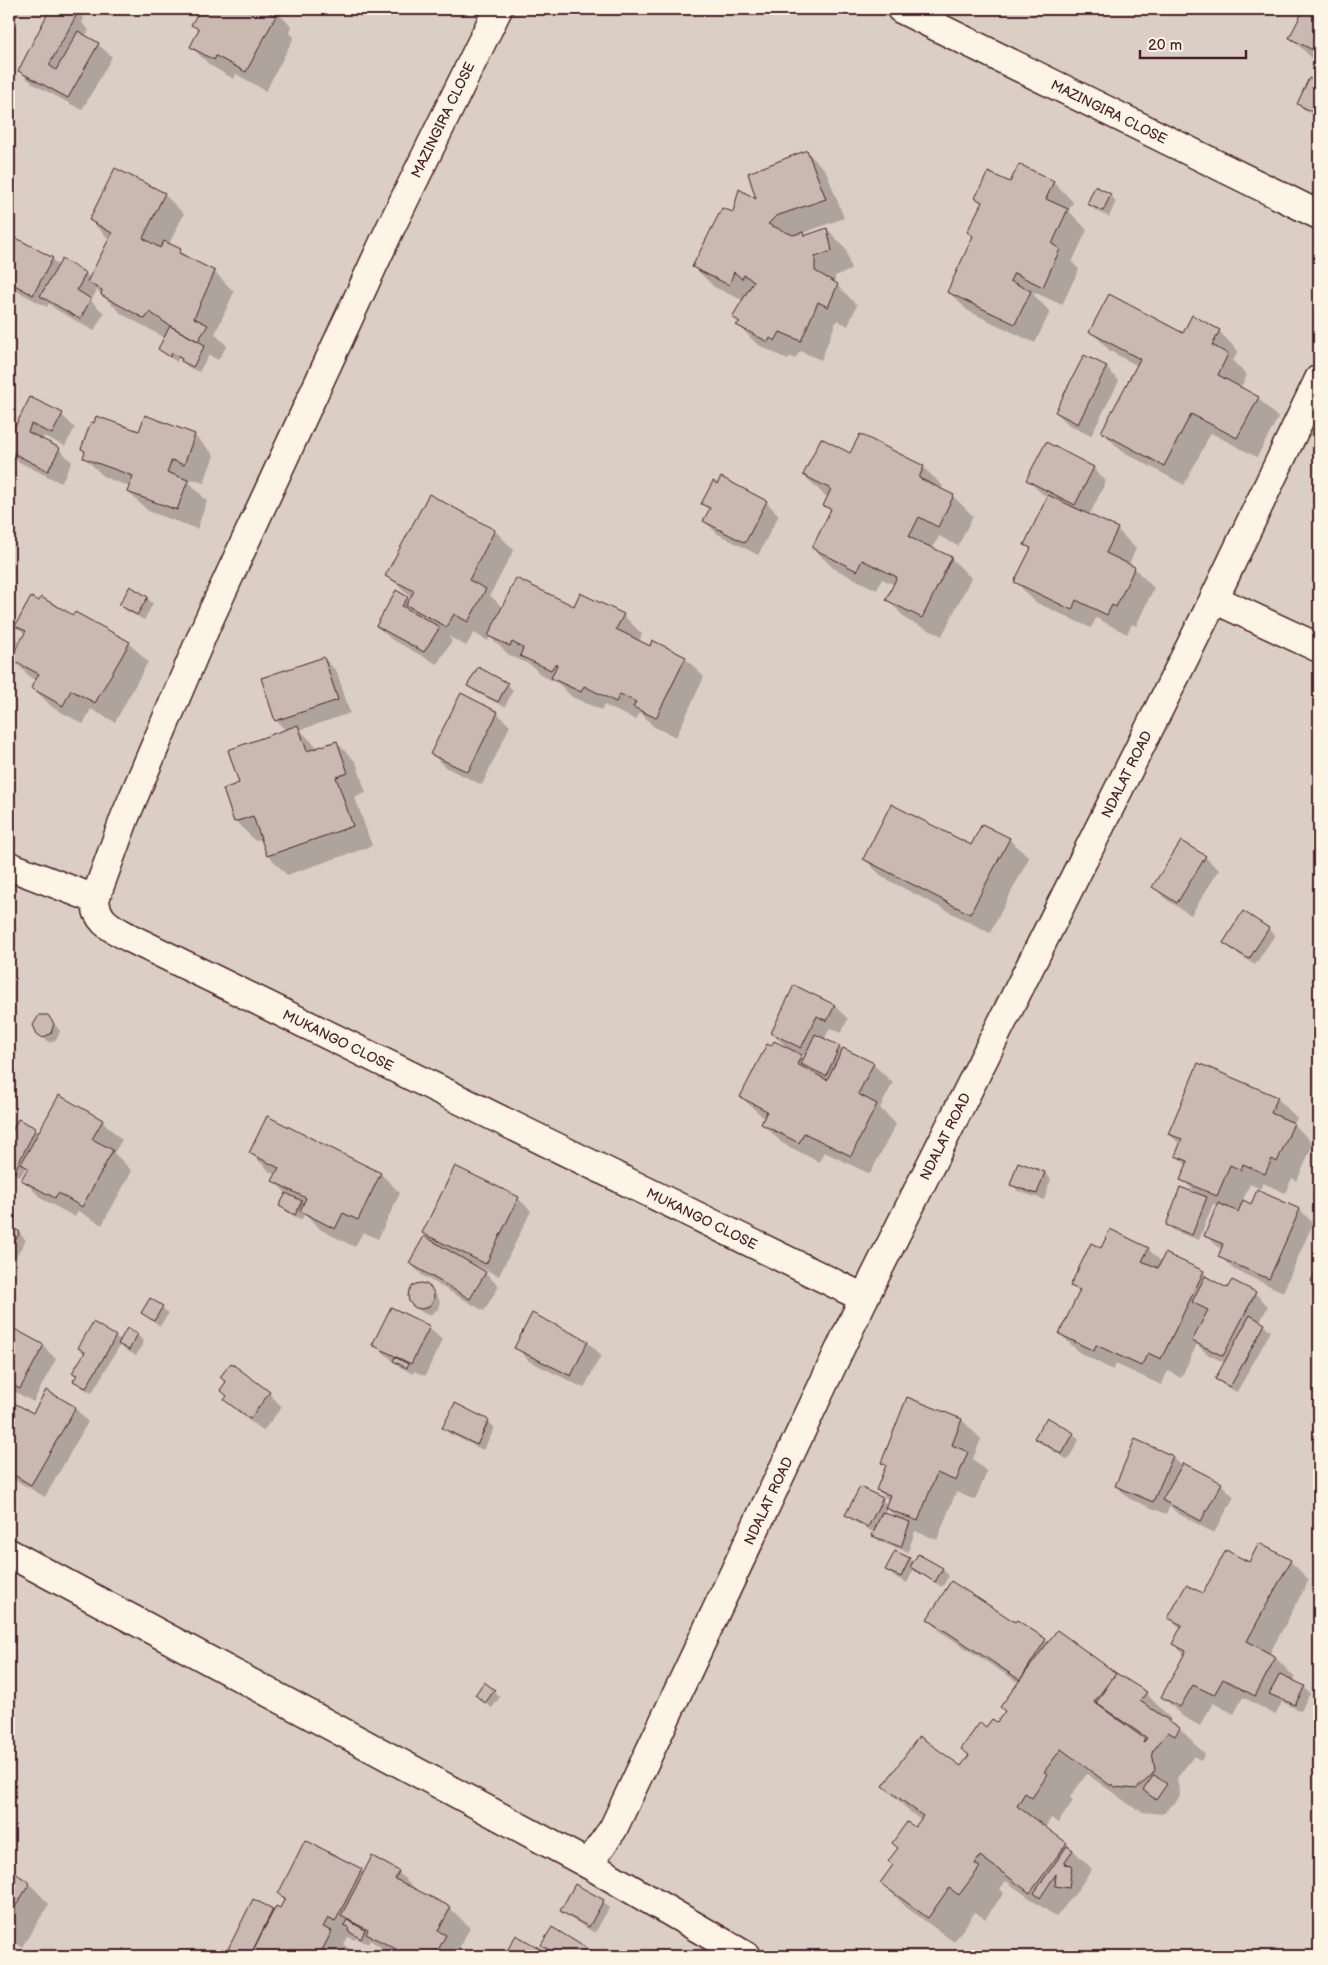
<svg xmlns="http://www.w3.org/2000/svg" width="1328" height="1965" font-family="'Balsamiq Sans',sans-serif">
  <rect width="100%" height="100%" fill="#f5ecde"/>
  <filter id="ink" filterUnits="userSpaceOnUse"><feTurbulence type="fractalNoise" baseFrequency=".02" numOctaves="2"/><feDisplacementMap in="SourceGraphic" scale="10" xChannelSelector="R" yChannelSelector="G"/><feConvolveMatrix kernelMatrix="1 2 1 2 8 2 1 2 1" color-interpolation-filters="sRGB"/></filter>
  <g filter="url(#ink)">
    <path fill="#dbcec4" stroke="#927678" d="M9 9H1319V1956H9Z"/>
    <path fill="#0003" fill-rule="evenodd" d="M9 9H21L9 33Z
      M51 9H75L84 18 82 23 89 30 85 36 98 44 112 57 82 110 33 84 19 71Z
      M190 9H285L281 16 292 27 289 32 294 37 266 91 236 74 234 79 211 66 191 47 200 31 193 24 197 16Z
      M1305 9H1319V65L1291 38Z
      M1310 80 1319 85V117L1304 110 1298 104Z
      M806 151 826 171 844 218 803 233 806 236 827 229 846 249 851 270 835 276V283L857 305 848 326 837 320 821 360 800 351 795 359 790 356 788 360 757 344 738 325 741 324 734 317 744 301 714 287 694 267 733 214 759 202Z
      M1054 182 1073 202 1069 211 1087 230 1072 262 1079 269 1062 305 1034 292 1033 294 1050 312 1035 343 968 311 949 292 974 238 968 232 982 204 977 198 1011 184Z
      M164 194 184 214 169 244 180 250 191 261 215 272 234 292 215 334 227 346 218 360 209 355 199 372 188 367 179 358 177 362 166 355 159 349 165 338 122 314 97 290 91 301 104 313 94 331 55 309 49 303 47 307 9 287V236L52 259 59 266 62 261 86 274 90 279 110 240 90 220Z
      M1110 195 1116 201 1109 217 1095 210 1089 204Z
      M1091 331 1184 335 1219 331 1238 351 1233 361 1247 375 1240 389 1258 398 1278 418 1257 457 1211 433 1184 485 1122 451 1102 432 1138 366 1110 351Z
      M1106 367 1119 381 1091 436 1069 425 1056 412Z
      M30 399 62 415 75 428 65 446 44 436 43 441 59 449 72 462 61 483 19 462 9 452V442Z
      M145 417 195 436 214 455 204 483 191 479 190 483 207 501 197 529 148 511 128 492 130 487 104 477 84 457 94 425 140 433Z
      M851 454 923 467 943 486 941 490 953 496 973 516 958 546 939 536 932 549 951 558 971 578 942 636 907 620 888 600 895 585 882 579 877 590 833 568 813 548 831 512 825 505 829 497 824 495 804 475Z
      M1093 468 1106 481 1089 516 1117 529 1136 549 1128 566 1134 568 1154 588 1136 626 1132 624 1127 634 1096 618 1091 628 1035 602 1016 582 1031 550 1025 544 1048 497 1041 493 1028 480Z
      M766 502 779 515 758 555 718 534 704 521 710 511 703 504Z
      M495 531 514 550 490 595 503 608 575 607 623 615 642 634 639 642 651 647 685 658 704 677 676 737 654 727 640 712 636 720 604 705 601 710 572 697 559 684 541 675 531 665 509 655 490 637 488 641 474 633 466 646 448 636 452 641 437 664 391 639 377 626 407 598 410 601 412 598 387 575Z
      M147 598 153 604 144 620 127 611 121 605Z
      M74 616 129 643 148 662 115 722 91 709 83 724 52 707 33 688 37 681 31 678 12 659 26 635 17 626Z
      M9 632 18 640 9 659Z
      M324 658 337 672 350 713 300 730 318 748 336 742 356 762 366 793 355 797 372 846 287 875 268 855 262 839 255 841 236 821 241 783 286 731 276 720Z
      M507 684 513 690 505 707 475 692 469 686Z
      M497 713 510 726 482 785 445 767 432 754Z
      M1009 839 1029 858 990 933 884 878 864 859 971 847Z
      M1182 842 1205 857 1219 870 1191 915 1167 900 1154 887Z
      M1268 929 1275 935 1255 965 1231 949 1225 943Z
      M794 986 835 1006 848 1019 841 1033 830 1028 824 1040 873 1064 893 1083 880 1108 896 1124 870 1174 824 1152 819 1162 782 1143 763 1124 765 1119 741 1097 788 1049 772 1033ZM798 1053 806 1056 805 1060Z
      M48 1016 60 1031 57 1039 50 1043 38 1033Z
      M1277 1098 1297 1118 1294 1124 1313 1144 1297 1181 1292 1178 1285 1193 1263 1183 1260 1189 1250 1184 1242 1202 1251 1206 1258 1192 1300 1210 1313 1223 1283 1292 1233 1269 1220 1256 1222 1250 1205 1235 1218 1206 1213 1204 1199 1240 1174 1231 1167 1224 1198 1195 1182 1179 1187 1166 1176 1155 1181 1145 1169 1134Z
      M18 1121 35 1129 39 1133 102 1121 122 1140 114 1153 132 1171 102 1225 78 1211 75 1217 42 1199 23 1180 29 1170 26 1167 20 1177 9 1171V1140Z
      M250 1152 381 1174 400 1193 378 1239 363 1232 355 1247 321 1230 305 1214 301 1220 287 1212 280 1206 287 1194 274 1181 277 1175 270 1172Z
      M1019 1164 1045 1173 1051 1179 1044 1200 1018 1191 1012 1184Z
      M518 1198 531 1211 499 1276 475 1265 474 1266 485 1273 499 1286 484 1311 423 1276 410 1263 431 1240 424 1233Z
      M9 1228 19 1233 26 1240 9 1268Z
      M1101 1249H1148L1162 1262 1203 1272 1212 1281 1228 1290 1255 1293 1268 1306 1260 1322 1271 1331 1237 1392 1223 1385 1217 1378 1225 1363 1207 1354 1197 1344 1181 1378 1168 1371 1161 1385 1116 1364 1113 1370 1080 1353 1060 1334 1080 1293 1072 1285Z
      M424 1284 437 1295 440 1302 438 1309 432 1314H425L419 1310 412 1303 410 1297 411 1289 417 1285Z
      M150 1299 169 1313 160 1326 142 1313Z
      M533 1315 588 1342 601 1355 584 1388 529 1361 516 1347Z
      M429 1327 442 1340 425 1376 414 1371 413 1374 400 1367 374 1344Z
      M9 1328 43 1346 56 1359 33 1402 14 1391 11 1396 9 1395Z
      M127 1330 137 1335 144 1341 136 1356 126 1350 120 1345 92 1393 81 1387 75 1381 77 1376 74 1372 85 1353 79 1348 115 1337 121 1342Z
      M221 1390 269 1393 282 1407 263 1431 239 1413 226 1400 228 1397Z
      M908 1398 962 1420 981 1439 973 1459 987 1472 975 1500 956 1492 937 1540 915 1531 908 1552 880 1542 874 1535 875 1533 853 1521 847 1515 882 1499 887 1505 889 1501 878 1490 887 1467 883 1462ZM887 1508 897 1519 884 1514Z
      M15 1404 33 1415 75 1408 88 1422 45 1497 17 1481 9 1473V1459L11 1455 9 1453V1415Z
      M488 1421 495 1428 483 1450 450 1434 443 1428Z
      M1073 1434 1079 1440 1068 1460 1042 1444 1036 1438Z
      M1172 1457 1182 1466 1221 1484 1234 1497 1214 1533 1177 1513 1170 1506 1166 1514 1130 1499 1116 1486Z
      M895 1553 910 1559 914 1563 919 1555 943 1569 949 1576 942 1587 914 1569 907 1583 893 1576 887 1570Z
      M1290 1561 1309 1580 1269 1655 1276 1658 1295 1678 1293 1682 1304 1687 1310 1694 1301 1711 1282 1702 1275 1715 1243 1697 1234 1714 1213 1703 1200 1726 1182 1716 1163 1697 1185 1655 1173 1644 1181 1629 1170 1618 1249 1564Z
      M928 1619 1016 1624 1017 1621 1049 1643 1057 1632 1146 1693 1171 1719 1169 1722 1180 1729 1205 1754 1201 1761 1194 1756 1177 1778 1180 1796 1176 1802 1162 1814 1142 1812 1138 1808 1137 1810 1087 1774 1070 1797 1073 1801 1058 1823 1051 1818 1045 1828 1067 1844 1092 1869 1075 1894 1056 1917 1006 1881 1000 1889 1004 1893 985 1919 975 1912 954 1942 907 1908 882 1883 921 1820 910 1812 884 1786 961 1768 970 1756 963 1749 986 1729 998 1724 1006 1712 1019 1683 941 1632Z
      M494 1691 500 1697 492 1708 483 1701Z
      M9 1837 13 1842 9 1850Z
      M361 1870 364 1873 398 1872 418 1891 450 1908 470 1928 458 1950 464 1956H393L370 1940 368 1944 356 1938 355 1940 348 1937 344 1944 351 1951 348 1956H238L229 1949 272 1910 274 1912 281 1909 285 1900 279 1894Z
      M9 1871 30 1884 49 1904 22 1947 9 1939Z
      M603 1901 609 1908 595 1933 568 1917 562 1910Z
      M552 1929 596 1956H557L549 1951 542 1945Z
      M516 1937 545 1953 549 1956H505Z
      M214 1951 223 1956H211Z"/>
    <path fill="#cab9b1" stroke="#4a1f2b" d="M50 9H69V11L76 16 49 65 56 70 78 31 99 43 68 98 18 71Z
      M191 9H272L269 13 276 16 246 72 216 56 214 60 190 47 199 29 191 25 198 13Z
      M1304 9H1319V53L1289 38Z
      M1309 78 1319 83V115L1297 104Z
      M807 150 826 199 776 216 768 224 793 235 803 232 804 236 827 228 832 251 815 257V271L838 284 828 307 818 302 801 341 780 332 775 341 770 338 768 342 736 325 740 322 732 317 754 281 744 275 742 279 734 272 729 285 692 267 722 208 733 212 739 189 756 199 748 173Z
      M1019 164 1054 181 1046 199 1068 209 1052 244 1060 249 1043 287 1014 273 1010 281 1031 291 1015 324 947 292 973 236 967 232 982 202 975 198 988 172 1010 182Z
      M115 168 165 193 143 238 160 248 164 241 181 249 179 253 215 271 194 318 208 325 198 341 170 326 150 312 145 319 101 295 102 290 87 282 112 233 89 220Z
      M1095 186 1111 194 1103 211 1087 204Z
      M9 234 53 258 33 295 9 282Z
      M62 259 86 273 77 290 91 299 80 319 40 296Z
      M1109 294 1183 333 1192 315 1220 330 1212 345 1228 354 1218 375 1259 397 1237 438 1191 414 1164 466 1101 432 1140 359 1089 332Z
      M170 326 205 345 193 367 181 361 182 359 172 353 170 357 158 349Z
      M1084 355 1107 366 1078 424 1055 412Z
      M30 397 63 413 52 434 31 424 28 432 60 448 48 471 9 451V439Z
      M145 415 195 434 184 465 172 460 167 472 188 480 177 510 127 492 133 476 83 458 85 451 81 449 91 422 94 423 96 416 139 431Z
      M860 434 924 466 919 478 954 495 938 527 919 517 909 537 952 557 922 618 886 600 897 577 862 560 857 571 812 548 831 509 823 506 831 489 803 475 821 438 850 453Z
      M1046 442 1094 467 1075 505 1026 480Z
      M721 477 767 501 745 543 703 521 710 508 701 504 713 481 717 484Z
      M429 494 495 530 469 580 486 589 468 622 454 614 447 627 406 605 414 591 385 576Z
      M1048 495 1118 528 1106 553 1135 567 1116 607 1112 605 1107 615 1076 600 1072 610 1014 582 1031 548 1024 545Z
      M516 578 574 606 580 593 624 614 616 629 650 646 652 640 686 657 656 718 633 707 636 702 620 694 616 702 584 686 581 692 551 678 557 665 555 664 551 670 520 656 523 648 512 642 510 646 488 636Z
      M130 586 148 597 137 615 119 605Z
      M396 590 408 597 402 606 440 627 424 652 376 626Z
      M31 597 39 601 41 597 73 615 75 612 130 642 95 703 71 690 63 706 31 688 39 674 10 659 26 631 15 626Z
      M324 657 338 700 275 721 261 678Z
      M478 667 508 683 498 702 467 686Z
      M461 693 498 712 468 772 430 754Z
      M298 725 307 751 337 741 348 773 336 777 353 826 267 856 253 816 234 822 223 789 239 783 228 750Z
      M891 804 971 845 982 824 1010 838 970 914 863 859Z
      M1181 841 1206 856 1177 903 1152 887Z
      M1243 911 1269 928 1249 959 1223 943Z
      M794 985 835 1005 827 1021 817 1016 801 1048 771 1033Z
      M39 1015H48L54 1024 51 1033 43 1038 37 1034 33 1025Z
      M815 1034 840 1046 826 1076 801 1064Z
      M774 1041 802 1055 797 1064 827 1080 843 1048 874 1063 858 1094 877 1104 851 1156 804 1133 799 1143 761 1124 767 1111 740 1097 767 1044 771 1046Z
      M1198 1063 1278 1097 1271 1113 1294 1123 1277 1162 1272 1159 1265 1174 1243 1164 1241 1170 1230 1165 1217 1196 1180 1180 1188 1161 1175 1156 1182 1139 1168 1134Z
      M59 1095 103 1120 92 1139 113 1150 82 1207 58 1193 55 1198 21 1180 28 1168 21 1164Z
      M267 1116 381 1173 358 1220 343 1213 335 1229 300 1211 306 1198 272 1181 279 1168 249 1153Z
      M18 1119 36 1128 14 1172 9 1169V1137Z
      M1018 1162 1045 1172 1037 1194 1010 1185Z
      M455 1166 519 1197 486 1264 422 1233Z
      M1180 1187 1207 1197 1192 1235 1166 1225Z
      M1257 1190 1300 1209 1269 1279 1218 1257 1223 1244 1204 1236 1218 1203 1238 1212 1243 1200 1251 1204Z
      M286 1193 302 1201 295 1215 279 1206Z
      M9 1226 20 1232 9 1252Z
      M1110 1229 1149 1248 1142 1261 1158 1268 1165 1253 1204 1271 1161 1359 1148 1353 1141 1366 1096 1345 1094 1351 1059 1334 1080 1290 1070 1286 1091 1243 1101 1248Z
      M424 1236 486 1272 470 1299 409 1263Z
      M1319 1266V1286L1311 1281Z
      M1205 1276 1227 1288 1232 1280 1256 1292 1223 1356 1192 1341 1208 1310 1192 1302Z
      M408 1296a13 13 0 1 1 26 0a13 13 0 1 1-26 0Z
      M150 1298 163 1306 154 1321 141 1313Z
      M391 1307 430 1326 411 1364 372 1345Z
      M532 1313 588 1341 571 1376 514 1348Z
      M1250 1315 1265 1324 1230 1387 1215 1379Z
      M93 1322 116 1336 86 1388 73 1381 77 1375 72 1373 85 1352 78 1348Z
      M9 1326 44 1345 20 1389 9 1383Z
      M127 1328 138 1334 129 1350 118 1344Z
      M395 1357 408 1364 407 1368 393 1361Z
      M231 1363 270 1392 250 1419 224 1400 227 1396 220 1390 226 1382 220 1377Z
      M46 1390 76 1407 31 1485 9 1472V1457L12 1452 9 1450V1412L14 1403 33 1413Z
      M907 1397 962 1419 952 1445 968 1452 956 1481 937 1473 918 1521 885 1508 890 1495 876 1490 886 1465 881 1463Z
      M455 1403 489 1420 477 1445 442 1428Z
      M1047 1417 1074 1433 1062 1454 1034 1438Z
      M1135 1439 1173 1456 1153 1502 1115 1486Z
      M1183 1463 1222 1483 1201 1521 1162 1500Z
      M860 1487 883 1498 868 1527 845 1515Z
      M882 1512 910 1522 901 1547 872 1536Z
      M1259 1543 1291 1560 1247 1641 1276 1657 1255 1696 1223 1679 1214 1695 1193 1685 1180 1707 1161 1697 1186 1651 1172 1644 1182 1625 1168 1618 1186 1585 1203 1593 1226 1550 1249 1562Z
      M895 1551 910 1558 901 1577 885 1570Z
      M918 1554 943 1568 935 1582 910 1567Z
      M951 1581 1015 1622 1017 1620 1046 1639 1020 1680 927 1619Z
      M1057 1630 1116 1673 1094 1702 1145 1739 1143 1743 1147 1738 1096 1703 1116 1673 1147 1692 1140 1701 1180 1728 1175 1736 1168 1732 1152 1752 1155 1770 1151 1776 1136 1789 1115 1787 1112 1784 1111 1786 1061 1749 1044 1772 1048 1774 1032 1798 1025 1793 1017 1806 1067 1843 1030 1893 980 1856 975 1864 980 1867 959 1895 949 1888 928 1918 880 1883 893 1865 888 1861 898 1848 892 1843 907 1822 915 1827 923 1816 883 1786 919 1736 961 1766 969 1755 961 1749 980 1722 986 1727 992 1719 997 1722 1005 1711 1000 1707Z
      M1280 1674 1305 1686 1295 1705 1269 1694Z
      M484 1682 495 1690 485 1703 475 1695Z
      M1154 1775 1167 1784 1156 1800 1143 1790Z
      M305 1840 362 1869 335 1922 328 1918 323 1927 332 1931 319 1956H250L276 1906 280 1908 285 1898 278 1894Z
      M1067 1846 1073 1850 1064 1864 1072 1865 1069 1888 1055 1886 1056 1874 1040 1898 1034 1893Z
      M372 1856 399 1871 395 1879 451 1907 438 1931 446 1935 435 1956H392L396 1949 366 1934 368 1930 341 1916Z
      M9 1869 30 1883 9 1917Z
      M575 1884 604 1900 589 1927 560 1911Z
      M253 1899 273 1909 250 1956H242L228 1949Z
      M347 1920 365 1930 361 1939 348 1931 349 1927 344 1925Z
      M552 1927 599 1956H570L563 1952 559 1956 541 1945Z
      M516 1935 546 1952 544 1956H504Z"/>
    <g fill="none" stroke-linecap="round" stroke-linejoin="round">
      <defs>
        <g id="street">
          <path id="s1" d="M498 9 389 231 207 624 125 817 95 899C96 922 112 928 130 938L864 1298"/>
          <path id="s2" d="M901 9 1319 215"/>
          <path d="M1214 599 1319 648"/>
          <path d="M9 866 95 899"/>
          <path d="M9 1553 588 1864"/>
          <path id="s3" d="M746 1956 588 1864 613 1829 864 1298 1214 599 1319 379"/>
        </g>
      </defs>
      <use href="#street" stroke="#4a1f2b" stroke-width="31"/>
      <use href="#street" stroke="#fcf5e5" stroke-width="28"/>
    </g>
  </g>
  <g text-anchor="middle" dominant-baseline="central" stroke-width="4" stroke-linejoin="round" paint-order="stroke">
    <g font-size="14" fill="#4a1f2b" stroke="#fcf5e5">
      <text stroke="none"><textPath href="#s2" startOffset="232">MAZINGIRA CLOSE</textPath></text>
      <text transform="translate(443 120) rotate(-64)">MAZINGIRA CLOSE</text>
      <text stroke="none"><textPath href="#s3" startOffset="1399">NDALAT ROAD</textPath></text>
      <text stroke="none"><textPath href="#s1" startOffset="1265">MUKANGO CLOSE</textPath></text>
      <text stroke="none"><textPath href="#s3" startOffset="994">NDALAT ROAD</textPath></text>
      <text stroke="none"><textPath href="#s1" startOffset="1670">MUKANGO CLOSE</textPath></text>
      <text stroke="none"><textPath href="#s3" startOffset="589">NDALAT ROAD</textPath></text>
    </g>
  </g>
  <rect width="1328" height="1965" fill="none" stroke="#fcf5e5" stroke-width="30"/>
  <rect x="15" y="15" width="1298" height="1935" fill="none" stroke="#4a1f2b" stroke-width="2" filter="url(#ink)"/>
  <path d="M1140 50v8h106v-8" fill="none" stroke="#4a1f2b" stroke-width="2.5"/>
  <text x="1148" y="50" font-size="15" fill="#4a1f2b" stroke="#fcf5e5" stroke-width="4" paint-order="stroke">20 m</text>
</svg>
